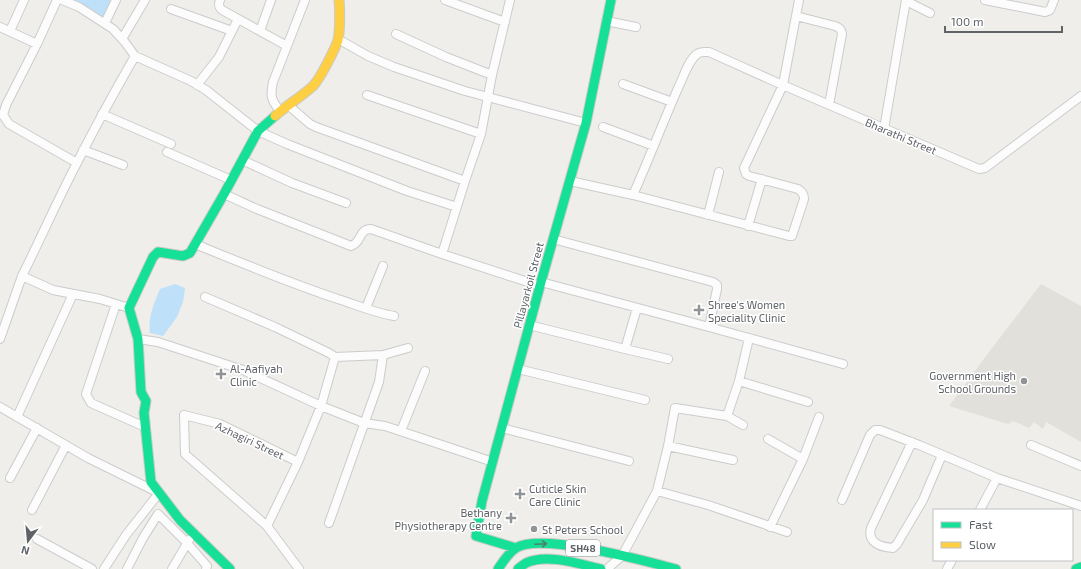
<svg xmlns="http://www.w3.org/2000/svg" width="1081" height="569" font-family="'Exo 2',sans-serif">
  <rect width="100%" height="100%" fill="#efeeea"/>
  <path fill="#e2e0da" d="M1041 284 1081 306V442L1046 422 1043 429 1034 422 1029 428 1013 421 1008 424 949 406 986 356Z"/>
  <path fill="#bfe0f9" d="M74 0H112L102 19Z
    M175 284 185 288 183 302 177 317 163 336 150 333C148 317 154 303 160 289Z"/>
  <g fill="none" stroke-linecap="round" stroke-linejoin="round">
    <defs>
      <path id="street" d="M57 0 37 44 6 105 3 115 9 124 77 163
        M62 0 79 7 113 29 124 41 135 56 191 81 206 90 258 131 287 144 407 191 457 207
        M220 0C218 5 219 7 222 10L287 46
        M445 0 505 22
        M985 0 1045 12 1050 10 1054 0
        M906 1 930 13
        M171 9 232 31
        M796 16 835 26C840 28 841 29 842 34L829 105
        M606 21 636 27
        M105 23 116 0
        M0 27 37 44
        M10 31 24 0
        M260 31 271 0
        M396 34 446 57 492 75
        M122 39 145 0
        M338 39 368 56 394 67 465 91 586 123
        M623 84 672 102
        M197 85 219 57 238 19
        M367 95 481 134
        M288 105 310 124 316 127 465 181 442 254
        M280 111C271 100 270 96 273 82L305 0
        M102 114 171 144
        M603 127 654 146
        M884 129 906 0
        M83 150 123 165
        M167 152 231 180
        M242 160 292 183 346 203
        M465 181 481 134 492 75 510 0
        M570 181 633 195C649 159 663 122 679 86 684 76 688 61 697 54 701 51 704 52 709 52L778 83 979 169 985 168 1081 96
        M224 194 257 209 351 246C362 243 358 229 371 229L442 254 540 286
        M633 195 789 236H792L804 199C804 194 802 192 798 189L749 176 746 174 744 168 783 85 799 0
        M708 215 719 172
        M748 226 762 179
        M553 239 713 282 717 285V289L709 327
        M195 244C244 264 292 284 341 300 359 306 376 313 394 316
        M541 282 709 327 843 364
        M205 297 275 327 329 353 335 357 383 355
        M116 304 86 394 91 403 145 427
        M129 308 100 299 53 290 22 276C41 238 58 199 78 161 96 125 115 91 135 56
        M366 308 383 266
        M529 325 625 349 637 308
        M0 339 22 276
        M138 339 158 342 243 370 321 406 364 423 385 426 493 462
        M625 349 668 359
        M518 369 645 400
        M739 381 808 402
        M0 407 88 458 159 493 126 535 104 569
        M727 416 739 381 749 338
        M17 417 73 294
        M502 428 629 461
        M401 431 425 371
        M768 439 803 459
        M912 442 871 528C867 543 881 547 893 548L897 544 923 500 942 455
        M1031 445 1081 466
        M668 446 733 460
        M298 462 321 406 335 357
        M10 478 37 428
        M657 491 668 446 675 408 727 416 743 425
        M842 500 870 435 875 430H880L919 445 997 478 1081 506
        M32 510 66 445
        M980 510 997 478
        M329 523 379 382 383 355 408 348
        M267 526 298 462 220 424 184 415 185 454 267 526 299 569
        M770 527 803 459 819 417
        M37 539 92 569
        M127 569 143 538 158 514 187 543 207 566 206 569
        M172 569 189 540
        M607 569 622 556 657 491 708 505 787 532
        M947 569 952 560"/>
      <path id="fast" d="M516 548 476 536 482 501 541 282 586 123 611 0
        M230 569 180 520 151 482 144 413 146 401 141 392 138 339 129 308 153 257 158 252 183 256 190 253 224 194 258 131 275 116
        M498 569C503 562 508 553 516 548 541 532 645 561 676 569
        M518 569C520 567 523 565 526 563 546 553 580 564 601 569
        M1076 569 1081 567"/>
      <path id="slow" d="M275 116C287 105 301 97 313 86 320 79 335 49 338 40 340 31 340 10 339 0"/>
    </defs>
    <use href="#street" stroke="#cbcccc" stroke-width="10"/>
    <use href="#fast" stroke="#cacacb" stroke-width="11"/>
    <use href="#slow" stroke="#cacacb" stroke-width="11"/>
    <use href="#street" stroke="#fdfcfc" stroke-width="8"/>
    <use href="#fast" stroke="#16e098" stroke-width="9"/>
    <use href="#slow" stroke="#ffcf43" stroke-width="9"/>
  </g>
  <defs><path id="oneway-shaft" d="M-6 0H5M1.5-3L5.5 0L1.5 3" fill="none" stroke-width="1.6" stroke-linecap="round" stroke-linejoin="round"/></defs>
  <use stroke="#507c72" href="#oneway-shaft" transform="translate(541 544) rotate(-3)"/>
  <g fill="#919496" stroke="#fff" stroke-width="1.5">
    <path d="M697 304h4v4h4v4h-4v4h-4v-4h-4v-4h4z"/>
    <path d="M219 368h4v4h4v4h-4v4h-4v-4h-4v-4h4z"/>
    <circle cx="1024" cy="381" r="4"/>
    <path d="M518 488h4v4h4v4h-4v4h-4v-4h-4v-4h4z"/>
    <path d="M509 512h4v4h4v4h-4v4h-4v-4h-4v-4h4z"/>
    <circle cx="534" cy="529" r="4"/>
  </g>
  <g text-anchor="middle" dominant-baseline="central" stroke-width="3" stroke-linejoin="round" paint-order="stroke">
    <rect fill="#fff" stroke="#8f9295" stroke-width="1" x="566" y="540" width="34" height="16" rx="3"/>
    <g font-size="10" font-weight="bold" fill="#5f6368">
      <text x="583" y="548">SH48</text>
    </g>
    <g font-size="11" fill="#5f6368" stroke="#fff">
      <text transform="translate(901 136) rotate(23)">Bharathi Street</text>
      <text transform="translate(528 285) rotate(-75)">Pillayarkoil Street</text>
      <text transform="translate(250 440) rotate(25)">Azhagiri Street</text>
    </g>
    <g font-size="11" fill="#5f6368" stroke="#fff" text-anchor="start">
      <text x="708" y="304">Shree's Women<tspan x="708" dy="13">Speciality Clinic</tspan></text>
      <text x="230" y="368">Al-Aafiyah<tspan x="230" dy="13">Clinic</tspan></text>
      <text x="1016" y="375" text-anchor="end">Government High<tspan x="1016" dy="13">School Grounds</tspan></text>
      <text x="529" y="488">Cuticle Skin<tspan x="529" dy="13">Care Clinic</tspan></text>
      <text x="502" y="512" text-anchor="end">Bethany<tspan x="502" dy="13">Physiotherapy Centre</tspan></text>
      <text x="542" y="529">St Peters School</text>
    </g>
  </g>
  <rect x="933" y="509" width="140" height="52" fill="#ffffff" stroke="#bfc1c3"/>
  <rect x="941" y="522" width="20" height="6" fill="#16e098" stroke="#bfc1c3"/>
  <text x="969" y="529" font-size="12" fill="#5f6368">Fast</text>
  <rect x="941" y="542" width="20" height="6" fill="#ffcf43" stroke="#bfc1c3"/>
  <text x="969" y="549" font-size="12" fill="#5f6368">Slow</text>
  <g transform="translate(28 541) rotate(196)" stroke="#ffffff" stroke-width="3" paint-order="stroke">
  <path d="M0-3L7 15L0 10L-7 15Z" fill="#5f6368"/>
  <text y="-6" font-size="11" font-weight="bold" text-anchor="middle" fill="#5f6368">N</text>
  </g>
  <path d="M945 26v6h117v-6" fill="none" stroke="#5f6368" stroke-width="2"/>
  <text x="951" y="26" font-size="12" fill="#5f6368" stroke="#ffffff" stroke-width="3" paint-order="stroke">100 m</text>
</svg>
